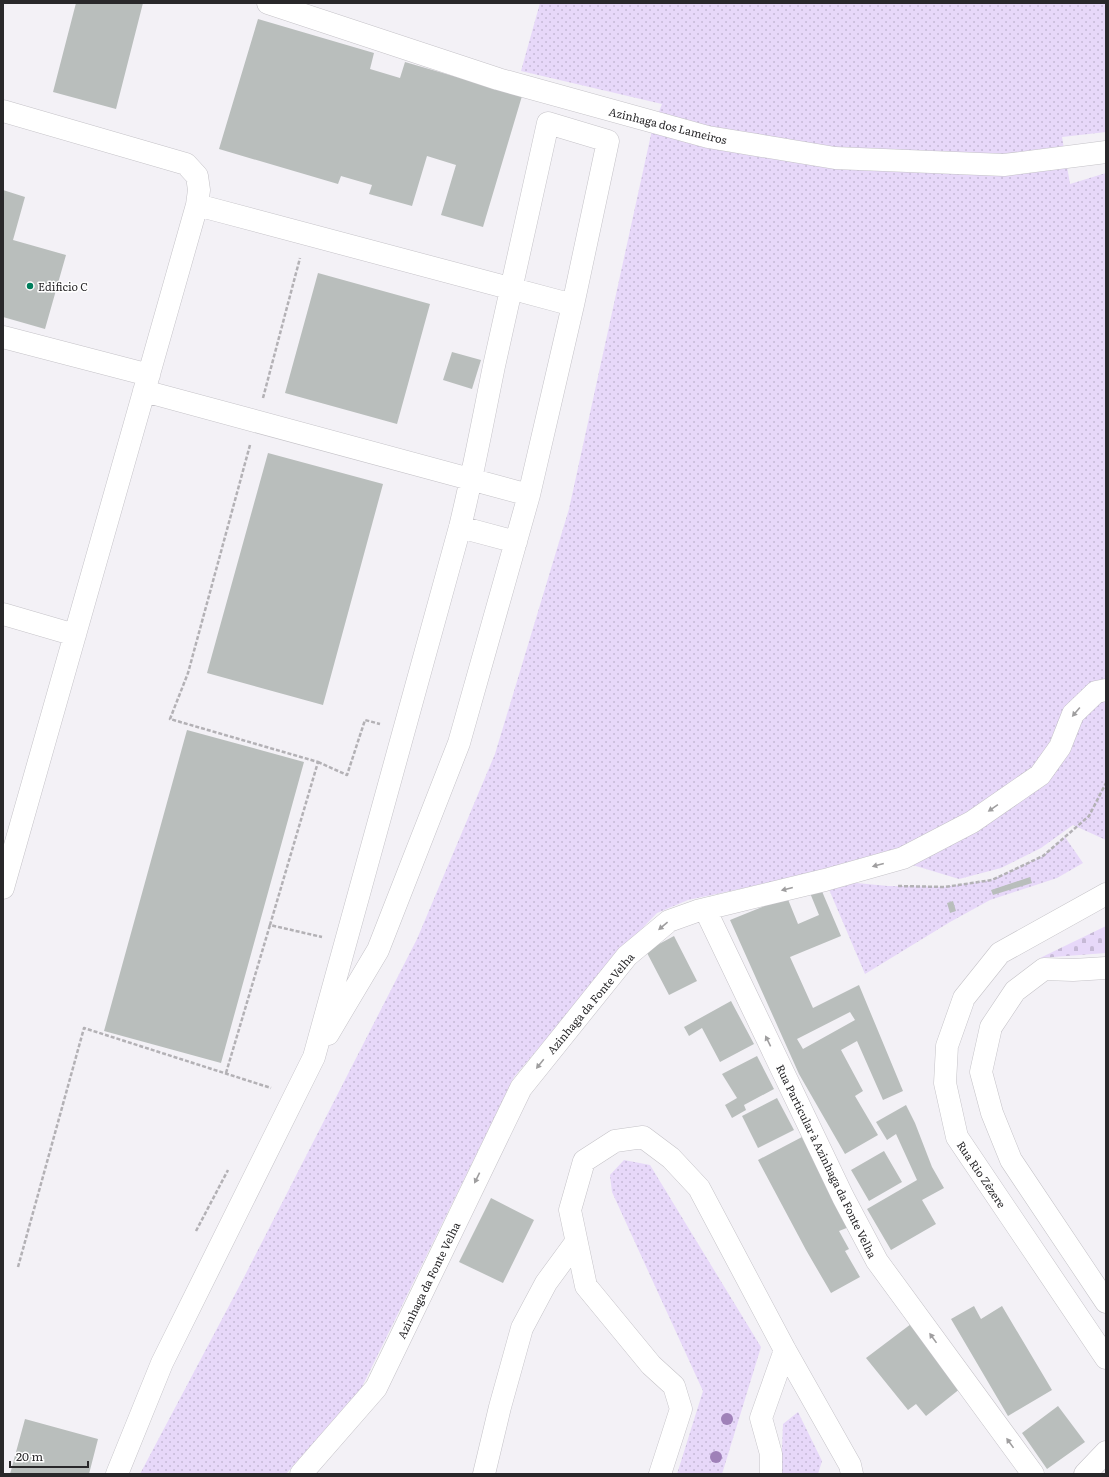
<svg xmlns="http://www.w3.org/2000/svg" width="1109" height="1477" font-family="Literata,serif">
  <defs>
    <pattern id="grass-dots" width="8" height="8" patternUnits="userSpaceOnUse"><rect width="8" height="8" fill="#e7d8f9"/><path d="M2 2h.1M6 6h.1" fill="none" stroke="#c6b9d6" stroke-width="1.8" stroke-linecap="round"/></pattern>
    <pattern id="cemetery-stones" width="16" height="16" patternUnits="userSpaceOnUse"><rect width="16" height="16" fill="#e7d8f9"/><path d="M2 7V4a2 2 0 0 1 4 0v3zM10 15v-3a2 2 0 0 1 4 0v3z" fill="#c6b9d6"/></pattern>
  </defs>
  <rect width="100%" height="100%" fill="#f3f1f6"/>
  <path fill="url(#grass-dots)" d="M540 3H1106V132L1062 137 1070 184 1106 173V840L1073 825 1041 848 1001 868 959 879 876 854 824 871 688 900 657 913 622 949 514 1077 361 1389 286 1474H140L240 1285 417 939 495 754 569 509 652 130 662 104 521 71Z
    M1065 837 1083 863 1057 878 990 900 950 922 865 974 825 880 888 886 945 887 992 880 1043 856Z
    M624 1160 650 1165 761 1347 722 1474H677L703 1391 612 1192 610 1175Z
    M798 1412 822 1461 818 1474H781L783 1424Z"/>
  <path fill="url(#cemetery-stones)" d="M1106 926V953L1040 958Z"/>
  <path fill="#b9bebc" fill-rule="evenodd" d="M76 3H143L116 109 53 92Z
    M258 19 374 53 370 69 400 78 405 62 522 96 483 227 441 215 456 165 427 156 412 206 369 194 372 185 341 176 338 184 219 149Z
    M3 190 25 197 13 240 66 255 45 329 3 317Z
    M318 273 430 304 397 424 285 393Z
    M452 352 481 360 472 389 443 380Z
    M268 453 383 484 323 705 207 673Z
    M187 730 304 762 221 1063 104 1031Z
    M1030 877 1032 883 993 895 991 890Z
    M821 889 841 936 790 957 813 1008 859 985 903 1091 883 1100 857 1041 841 1050 863 1091 855 1096 878 1135 845 1154 799 1074 730 920 787 897 798 924 819 915 810 893ZM850 1012 855 1020 803 1049 797 1039Z
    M953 901 956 911 950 913 947 903Z
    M674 936 697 981 669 995 646 951Z
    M731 1001 754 1044 720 1062 702 1028 689 1036 684 1027Z
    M757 1056 774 1089 744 1105 746 1110 732 1118 725 1105 737 1098 722 1074Z
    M777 1098 794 1130 758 1148 742 1116Z
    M906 1105 915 1123 932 1167 944 1188 922 1200 936 1224 891 1250 867 1209 917 1180 896 1134 887 1140 876 1122Z
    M802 1137 849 1227 839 1231 849 1249 845 1251 860 1277 831 1293 806 1250 758 1160Z
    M884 1151 902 1182 869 1201 851 1170Z
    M491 1198 534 1220 503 1283 459 1262Z
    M974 1306 981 1319 1002 1306 1052 1390 1008 1416 951 1319Z
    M911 1324 961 1388 926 1416 916 1404 908 1410 866 1358Z
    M1058 1406 1085 1442 1047 1469 1022 1433Z
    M25 1419 98 1439 89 1474H10Z"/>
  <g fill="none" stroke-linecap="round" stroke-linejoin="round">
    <defs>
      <path id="minor" d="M268 3 498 79 708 137 835 158 1004 165 1106 152
        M3 111 186 164 197 176 199 190 197 205 3 888
        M197 205 573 305
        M3 337 149 375
        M460 527 516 542
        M3 614 75 635
        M1106 894 1000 953 964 998 947 1046 945 1083 957 1137 1106 1358
        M705 909 843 1197 877 1261 1033 1474
        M1106 968 1073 970 1044 969 1015 991 991 1027 981 1072 992 1113 1011 1160 1106 1302
        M328 1034 378 950 459 743 529 495
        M117 1474 162 1363 314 1057 460 527C473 474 483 420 494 366 512 285 530 204 548 123L608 141 573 305 529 495C400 461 272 426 144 391
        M301 1474 376 1388 521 1088 627 956 669 921 697 911 825 880 903 858 972 822 1040 775 1060 747 1073 714 1096 692 1106 690
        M484 1474 500 1407 522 1328 546 1283 576 1242
        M660 1474 681 1409 674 1386 651 1365 586 1286 570 1210 584 1161 615 1141 643 1137 671 1158 699 1188 785 1350 850 1465 852 1474
        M771 1474V1454L761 1418 785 1350
        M1085 1474 1106 1452"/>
    </defs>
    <use href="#minor" stroke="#c5c3c8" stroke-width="23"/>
    <path stroke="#b3b1b5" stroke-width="2.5" stroke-dasharray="4 2" stroke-linecap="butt" d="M263 398 300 258
      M250 445 188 673 170 719 318 762 270 925 322 937
      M318 762 347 775 365 720 380 724
      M898 886 945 887 992 880 1043 856 1089 816 1106 783
      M226 1073 270 925
      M196 1231 228 1170
      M18 1267 84 1028 271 1088"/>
    <use href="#minor" stroke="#fff" stroke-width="22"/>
  </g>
  <g fill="#9f81b8">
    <circle cx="727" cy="1419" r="6"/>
    <circle cx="716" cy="1457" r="6"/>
  </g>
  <defs><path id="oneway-solid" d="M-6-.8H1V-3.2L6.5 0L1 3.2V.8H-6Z"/></defs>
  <g fill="#9f9e9f">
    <use href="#oneway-solid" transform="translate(1076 712) rotate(130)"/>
    <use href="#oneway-solid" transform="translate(993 808) rotate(145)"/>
    <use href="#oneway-solid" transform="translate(878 865) rotate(165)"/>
    <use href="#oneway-solid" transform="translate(787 889) rotate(166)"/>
    <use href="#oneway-solid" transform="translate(663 926) rotate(140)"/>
    <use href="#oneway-solid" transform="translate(768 1041) rotate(-116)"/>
    <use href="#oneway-solid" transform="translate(540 1064) rotate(129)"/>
    <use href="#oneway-solid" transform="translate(477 1178) rotate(116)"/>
    <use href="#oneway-solid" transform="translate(933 1338) rotate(-126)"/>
    <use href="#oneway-solid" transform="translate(1010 1443) rotate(-126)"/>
  </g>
  <circle fill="#007e5c" stroke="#fff" stroke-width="1.5" cx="30" cy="286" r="4"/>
  <g text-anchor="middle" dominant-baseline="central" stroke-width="3" stroke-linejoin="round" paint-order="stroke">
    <g font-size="11" fill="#29282a" stroke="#fff">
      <text transform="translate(668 125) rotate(14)">Azinhaga dos Lameiros</text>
      <text transform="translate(590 1003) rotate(-50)">Azinhaga da Fonte Velha</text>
      <text transform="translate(827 1161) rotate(64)">Rua Particular à Azinhaga da Fonte Velha</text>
      <text transform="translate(982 1174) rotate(56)">Rua Rio Zêzere</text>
      <text transform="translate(428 1280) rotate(-64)">Azinhaga da Fonte Velha</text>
    </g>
    <g font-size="11" fill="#29282a" stroke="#fff" text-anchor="start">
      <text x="38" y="286">Edificio C</text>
    </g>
  </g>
  <rect width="1109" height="1477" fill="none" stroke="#29282a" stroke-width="8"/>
  <path d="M10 1461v6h78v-6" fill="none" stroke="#29282a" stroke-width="2"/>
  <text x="16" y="1461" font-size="12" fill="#29282a" stroke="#ffffff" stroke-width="3" paint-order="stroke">20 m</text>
</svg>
